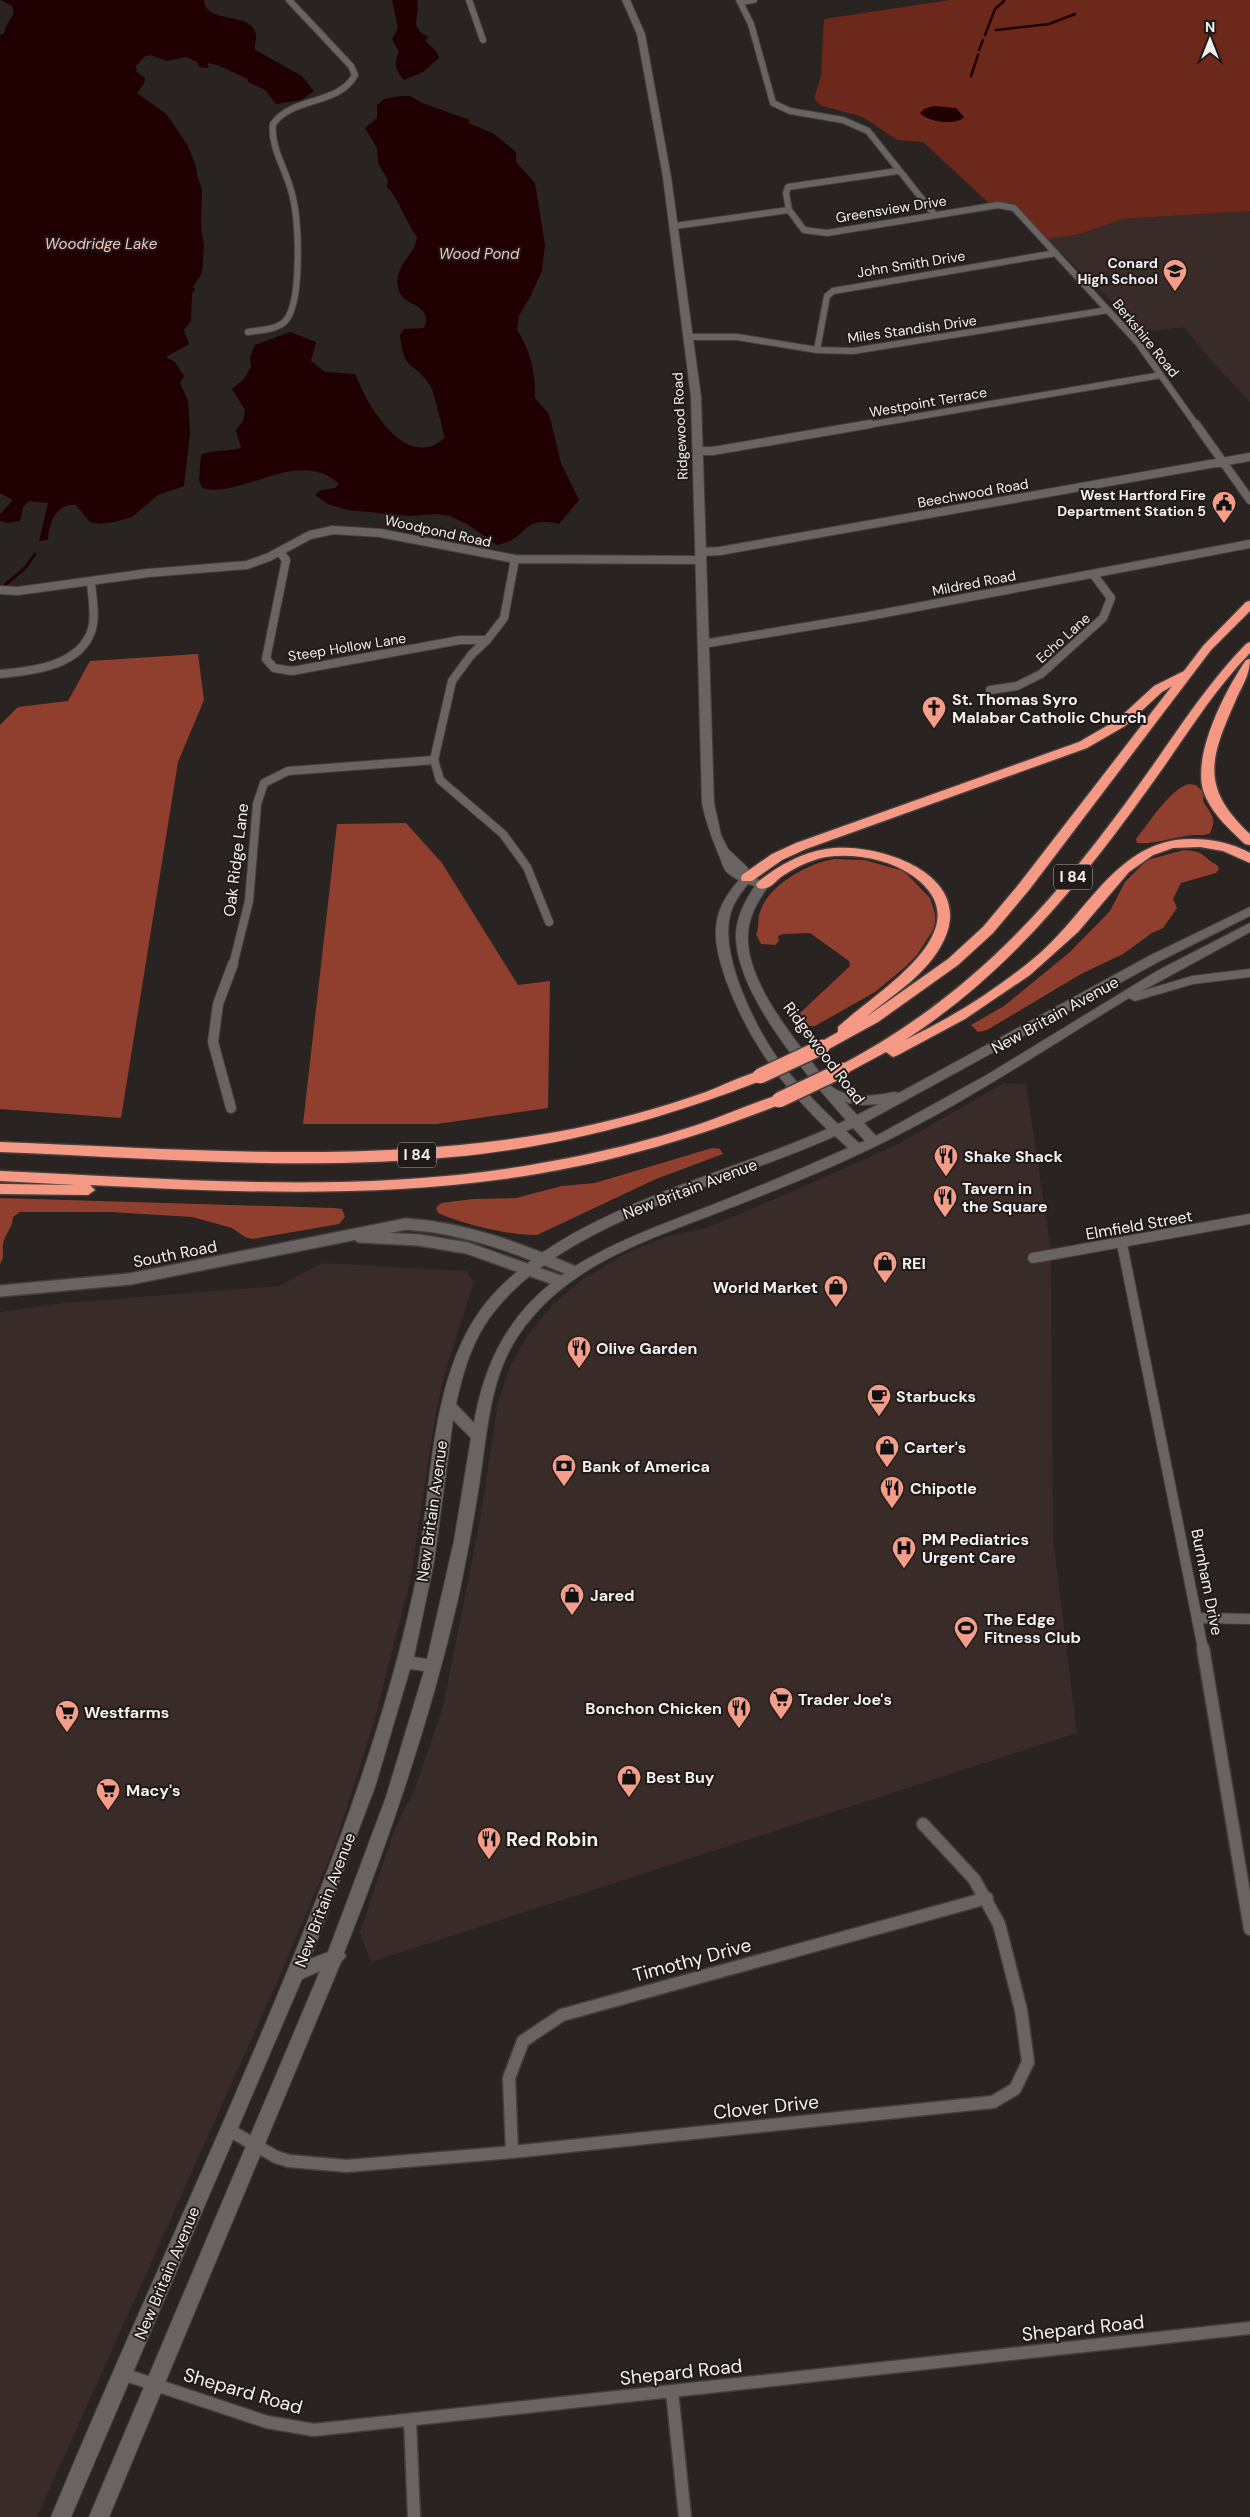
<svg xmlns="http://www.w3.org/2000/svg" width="1250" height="2517" font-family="'DM Sans',sans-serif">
  <rect width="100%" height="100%" fill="#292322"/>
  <path fill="#382b28" d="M1250 211V402L1213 363 1184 327 1143 332 1047 239 1080 234 1122 219Z
    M1004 1083 1026 1084 1051 1250 1053 1538 1077 1733 371 1962 360 1932 395 1828 414 1791 443 1707 480 1520 498 1402 509 1368 527 1336 553 1304 583 1279 626 1253 668 1236 706 1228 800 1188 898 1144Z
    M322 1263 466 1271 474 1282 445 1372 436 1412 410 1582 375 1718 334 1848 275 1987 37 2517H0V1312L64 1303 279 1286Z"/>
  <path fill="#6c291b" d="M950 0H1250V211L1122 219 1080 234 1047 239 1018 207 990 204 923 142 897 140 863 117 822 106 814 99 821 76 824 19Z"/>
  <path fill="#903f2e" d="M198 654 204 700 178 762 121 1118 0 1109V725L18 707 68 701 90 661Z
    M1189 784 1196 785 1204 793 1203 801C1210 814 1218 817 1210 833 1205 836 1201 835 1195 835 1177 836 1153 845 1137 843L1136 839C1148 824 1171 788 1189 784Z
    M406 823 442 863 518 985 550 981 548 1108 437 1124H303L337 824Z
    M1184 850C1197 851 1201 852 1210 861 1215 865 1217 863 1219 869L1216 873 1181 883 1173 899 1177 908 1163 928 1152 933 1123 954 1081 974 987 1030 978 1032 971 1025 1004 1006 1070 952 1110 911 1125 882 1147 860Z
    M834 859 864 860 904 871 930 898 935 913V922L933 930 917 955 904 968 875 992 815 1026H808L797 1017 800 1013 850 966 849 961 810 933 783 934 778 936 779 941 775 945 761 944 756 934C760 926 757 919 760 912 768 885 809 863 834 859Z
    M712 1148 720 1149 723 1154 656 1179 537 1235C512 1236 462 1224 438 1213L436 1208 441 1203 473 1199 516 1198 562 1186 595 1183Z
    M0 1198 334 1208 342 1209 345 1217 339 1224 252 1239 245 1237 232 1228 192 1217 111 1212H20L13 1217C13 1227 5 1234 3 1244 2 1253 5 1256 0 1264Z"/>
  <path fill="#200000" d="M0 0H204C204 23 249 13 255 31 258 38 254 44 255 50L302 76 314 91 301 100 276 104 265 90 248 82V79L217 65 208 63V68L199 67 197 62 186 57 167 61 150 55 144 57 136 66 137 72 145 78 144 84 137 93 165 113 172 122 188 146 196 166 197 175 202 189 201 229 204 245 202 273 193 287 195 290 192 294 191 321 184 330 189 344 166 357 175 362 184 376 180 383 188 401 190 433 184 486 158 495 132 517 114 522 99 524 90 522 76 505C55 503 49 524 48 540L39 541 48 503 29 501 23 507 20 521 8 523 0 521V514L13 500 0 493V35L4 33 6 26 14 13 12 6Z
    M392 0H417C421 16 407 28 429 37L425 40 437 52 439 58 423 72 404 80C396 72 393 63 399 52L392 39 398 28Z
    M401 96H410L422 103 470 120 469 123 494 134 516 152V162L535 183 545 245 542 271 529 299 519 315 517 330C530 348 536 376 535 398L549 414 561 463 579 500 559 524C519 515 530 539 497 545L467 524 450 516 438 514 409 516 348 510 328 504 315 495 321 490 335 488 339 484C300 446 239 500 202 488L199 480 201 455C212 449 228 452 241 448L236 430 243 421 245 410 232 389 244 379 251 367 250 357 255 345 290 332 316 342 311 361 325 372 355 374C359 381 361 388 365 396 377 417 402 456 432 446 436 445 441 440 445 438 442 428 434 391 430 385 413 359 404 374 400 335L404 329 424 328C434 301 401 309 398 287 394 265 416 254 417 237 405 221 401 202 387 187L388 180 378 163 377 148 365 128 377 118V105L384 99Z
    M934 106 956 108 964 117C957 126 927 122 920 113L924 109Z"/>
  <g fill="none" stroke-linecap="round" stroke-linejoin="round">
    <path stroke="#200000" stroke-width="2.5" d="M996 30 1049 24 1075 14
      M985 35 995 9 1004 1
      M979 50 983 40
      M971 76 978 55"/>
    <path stroke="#200000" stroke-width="3" d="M5 585 25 568 35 554"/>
    <defs>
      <path id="minor-far3" d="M469 0 483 40
        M739 0 751 24 773 103 790 111 843 120 868 131 934 214
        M740 2 754 0
        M789 210 804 230 827 233 998 205 1014 208 1138 343 1197 426
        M675 226 789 210 786 193 788 187 898 171
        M248 332C260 330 279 330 287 319 302 297 299 220 292 194 287 171 270 148 273 124 293 96 338 106 355 75L351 66 289 0
        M689 337H737L817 350 853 351 1108 310
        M817 350 827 296 833 291 1056 253
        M862 426 1161 375"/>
      <path id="minor-far2" d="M1196 424 1250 500
        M699 451H713L870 424
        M280 552 286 560 266 659 274 668 292 671 460 640H487
        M700 552 720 551 1250 457
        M515 559 504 618 487 640 471 655 452 681 434 760 440 780 503 834 527 867 549 922
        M0 590 18 591 148 573 247 565 269 557 310 535 333 530 380 533 515 559 701 560
        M703 644 864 617 1250 544
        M0 674C33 671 81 666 92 629 96 614 92 597 91 582
        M990 690 1017 686 1041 674 1103 618 1111 598 1093 574
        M233 965 249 901 257 804 264 783 288 771 434 760"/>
      <path id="minor-far1" d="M231 1108 213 1042 218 1004 233 964
        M1122 1244 1203 1649
        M1033 1258 1250 1219
        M1198 1618 1250 1619"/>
      <path id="minor" d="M1203 1648 1250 1929
        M229 2130 276 2157 289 2161 347 2166 512 2152 993 2102 1015 2089 1028 2062 1021 2010 999 1924 974 1879 923 1824
        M512 2152 509 2078 523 2041 562 2015 987 1898
        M123 2374 267 2422 314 2430 1250 2328
        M672 2391 685 2517
        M410 2420 414 2517"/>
      <path id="tertiary" d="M360 1237 419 1240 467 1248 560 1281
        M0 1291 130 1279 406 1224C466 1228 518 1248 573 1271"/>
      <path id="secondary" d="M622 0H630L645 34 671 177 701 397 714 803 721 835 728 849 747 867 753 877 769 885C759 900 749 914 748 934 745 976 787 1030 812 1062 818 1070 824 1079 831 1086 848 1100 874 1096 894 1092L899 1093 1149 956 1250 907V916L1158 962 864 1123 876 1136 985 1076 1157 971 1250 923V932L1142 991 1192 976 1250 969V977L1193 984 1135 1001 1129 998C1048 1047 970 1100 884 1142 832 1168 777 1190 722 1211 648 1240 565 1265 518 1336 489 1379 487 1436 479 1486 473 1524 466 1561 458 1599 430 1720 390 1838 344 1953L346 1956 341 1962 109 2517H89L320 1971 302 1979 71 2517H51C120 2350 197 2187 267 2020 326 1880 382 1738 414 1589 433 1496 426 1372 490 1298 567 1210 722 1176 827 1129 781 1085 750 1043 727 983 720 963 713 941 717 920 720 904 729 892 739 880 721 871 725 868 718 853 711 835 706 823 702 803L691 397 663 177 637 34ZM748 884 755 886C744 902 735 920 736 939 739 998 808 1077 846 1120L838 1124C816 1103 794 1081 776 1056 754 1024 723 960 729 921 731 906 739 895 748 884ZM845 1102 862 1105 879 1104 857 1115ZM853 1128 865 1141 859 1143 846 1131ZM835 1136 848 1148C803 1168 758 1187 712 1205 593 1251 498 1282 474 1423L456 1404C462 1377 469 1351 484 1326 547 1225 730 1184 835 1136ZM453 1420 471 1438 454 1541 427 1659 414 1657 434 1562ZM410 1669 424 1671 386 1797 328 1952 310 1959 375 1787Z"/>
      <path id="motorway" d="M1250 601V611L1211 650 1029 890 993 933 958 965 878 1022 827 1050H817L815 1047 817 1044 838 1032V1027C874 993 987 929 913 876 889 859 854 853 826 857 810 860 794 868 781 877 776 881 771 887 766 888 762 889 762 889 758 888L756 885 758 882C778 866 800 853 826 849 875 841 976 873 944 940 928 974 894 994 866 1017L948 959 983 927 1019 884 1172 686 1162 692 1125 726 1087 748 806 849 782 860 752 881H742L741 878 742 875 772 854 796 843 1079 742 1117 720 1154 686 1184 671 1203 646 1246 602Z
        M1250 642V653C1210 694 1182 743 1148 789 1079 885 1006 975 905 1040 953 1017 999 988 1039 954 1088 912 1119 838 1192 839 1212 839 1232 843 1250 853V863L1223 851 1200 847 1173 848 1153 855 1129 872 1078 932 1030 975 965 1019 898 1055 893 1057 886 1052 847 1073H837L835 1070 837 1067C971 997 1054 903 1141 782 1175 735 1205 686 1246 644Z
        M1250 659C1250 676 1241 687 1235 702 1209 760 1201 788 1250 834V845L1245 844C1229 829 1210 812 1203 790 1193 753 1225 691 1246 660Z
        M760 1071 767 1076 765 1079C664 1119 560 1147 452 1157 301 1171 151 1158 0 1152V1142C186 1149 372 1165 556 1132 607 1123 657 1109 706 1092 724 1085 741 1076 760 1071Z
        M779 1095 786 1100 784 1103C694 1139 601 1166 504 1179 367 1198 228 1192 90 1185L95 1190 88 1195 0 1194V1184L76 1185 0 1181V1171C182 1179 367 1196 547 1162 598 1153 648 1141 697 1125 724 1116 751 1103 779 1095Z"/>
    </defs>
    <use href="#minor-far3" stroke="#443f3e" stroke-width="8"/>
    <use href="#minor-far2" stroke="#443f3e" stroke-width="10"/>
    <use href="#minor-far1" stroke="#443f3e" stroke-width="12"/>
    <use href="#minor" stroke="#443f3e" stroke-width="15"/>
    <use href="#tertiary" stroke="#443f3e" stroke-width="14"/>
    <use href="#secondary" stroke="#443f3e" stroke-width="2"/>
    <use href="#motorway" stroke="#443f3e" stroke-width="3"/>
    <use href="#minor-far3" stroke="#696361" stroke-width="6"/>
    <use href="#minor-far2" stroke="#696361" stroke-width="8"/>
    <use href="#minor-far1" stroke="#696361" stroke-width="10"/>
    <use href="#minor" stroke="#696361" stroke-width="12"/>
    <use href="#tertiary" stroke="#696361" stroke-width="11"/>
    <use href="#secondary" fill="#696361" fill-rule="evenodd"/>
    <use href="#motorway" fill="#f59984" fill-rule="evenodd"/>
    <defs>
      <path id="motorway-bridge" d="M760 1076 822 1047
        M779 1100 842 1070"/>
    </defs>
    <use href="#motorway-bridge" stroke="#443f3e" stroke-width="18" stroke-linecap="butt"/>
    <use href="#motorway-bridge" stroke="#f59984" stroke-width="15"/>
  </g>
  <defs>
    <symbol id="school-pin" viewBox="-11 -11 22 30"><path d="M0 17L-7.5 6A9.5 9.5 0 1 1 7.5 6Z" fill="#f49e8a" stroke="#201a19"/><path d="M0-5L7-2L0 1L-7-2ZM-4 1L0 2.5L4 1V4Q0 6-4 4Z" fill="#111"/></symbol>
    <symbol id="civic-pin" viewBox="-11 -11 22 30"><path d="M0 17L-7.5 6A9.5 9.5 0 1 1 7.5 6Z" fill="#f49e8a" stroke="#201a19"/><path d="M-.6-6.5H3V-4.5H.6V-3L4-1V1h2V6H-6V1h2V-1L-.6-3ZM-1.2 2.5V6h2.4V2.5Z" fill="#111"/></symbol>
    <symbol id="church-pin" viewBox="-11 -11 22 30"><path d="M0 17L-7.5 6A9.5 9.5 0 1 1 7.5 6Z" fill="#f49e8a" stroke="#201a19"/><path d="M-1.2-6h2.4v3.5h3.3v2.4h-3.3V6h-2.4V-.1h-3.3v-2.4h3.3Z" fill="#111"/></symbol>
    <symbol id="restaurant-pin" viewBox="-11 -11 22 30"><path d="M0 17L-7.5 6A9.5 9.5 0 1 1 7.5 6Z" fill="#f49e8a" stroke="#201a19"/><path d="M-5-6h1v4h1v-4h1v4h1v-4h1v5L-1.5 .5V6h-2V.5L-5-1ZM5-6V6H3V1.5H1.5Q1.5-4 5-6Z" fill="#111"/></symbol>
    <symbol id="shop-pin" viewBox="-11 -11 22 30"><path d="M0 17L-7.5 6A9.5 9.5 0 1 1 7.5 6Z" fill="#f49e8a" stroke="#201a19"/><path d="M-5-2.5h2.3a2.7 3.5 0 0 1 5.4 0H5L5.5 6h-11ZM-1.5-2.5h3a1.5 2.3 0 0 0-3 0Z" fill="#111"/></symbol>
    <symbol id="cafe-pin" viewBox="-11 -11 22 30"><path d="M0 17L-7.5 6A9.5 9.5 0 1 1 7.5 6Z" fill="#f49e8a" stroke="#201a19"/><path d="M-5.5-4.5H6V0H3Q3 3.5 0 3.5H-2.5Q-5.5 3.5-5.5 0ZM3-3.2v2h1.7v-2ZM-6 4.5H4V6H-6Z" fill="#111"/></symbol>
    <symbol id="bank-pin" viewBox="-11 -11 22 30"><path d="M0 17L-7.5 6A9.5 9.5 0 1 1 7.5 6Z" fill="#f49e8a" stroke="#201a19"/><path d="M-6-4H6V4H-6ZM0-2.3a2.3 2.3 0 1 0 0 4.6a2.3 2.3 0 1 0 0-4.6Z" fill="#111"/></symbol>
    <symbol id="hospital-pin" viewBox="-11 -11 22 30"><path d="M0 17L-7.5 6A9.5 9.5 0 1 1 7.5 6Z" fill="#f49e8a" stroke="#201a19"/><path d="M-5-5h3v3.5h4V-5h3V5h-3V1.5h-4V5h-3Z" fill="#111"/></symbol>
    <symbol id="stadium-pin" viewBox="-11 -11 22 30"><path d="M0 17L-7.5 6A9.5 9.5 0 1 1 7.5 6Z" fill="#f49e8a" stroke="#201a19"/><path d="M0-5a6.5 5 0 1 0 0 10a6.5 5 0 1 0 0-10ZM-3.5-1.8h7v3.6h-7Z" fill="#111"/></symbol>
    <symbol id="supermarket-pin" viewBox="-11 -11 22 30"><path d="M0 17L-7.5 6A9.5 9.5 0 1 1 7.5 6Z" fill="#f49e8a" stroke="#201a19"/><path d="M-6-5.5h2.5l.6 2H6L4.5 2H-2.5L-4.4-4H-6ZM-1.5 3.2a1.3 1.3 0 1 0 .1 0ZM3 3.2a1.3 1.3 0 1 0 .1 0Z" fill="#111"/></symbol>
  </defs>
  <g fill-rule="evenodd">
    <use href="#school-pin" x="1161" y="257" width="28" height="38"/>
    <use href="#civic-pin" x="1210" y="489" width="28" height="38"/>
    <use href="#church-pin" x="920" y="694" width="28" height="38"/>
    <use href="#restaurant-pin" x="932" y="1142" width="28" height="38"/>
    <use href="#restaurant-pin" x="931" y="1183" width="28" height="38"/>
    <use href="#shop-pin" x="871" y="1249" width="28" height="38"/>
    <use href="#shop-pin" x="822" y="1273" width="28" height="38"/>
    <use href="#restaurant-pin" x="565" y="1334" width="28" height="38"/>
    <use href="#cafe-pin" x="865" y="1382" width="28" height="38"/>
    <use href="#shop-pin" x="873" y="1433" width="28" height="38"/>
    <use href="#bank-pin" x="550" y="1452" width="28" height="38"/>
    <use href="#restaurant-pin" x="878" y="1474" width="28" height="38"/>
    <use href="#hospital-pin" x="890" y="1534" width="28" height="38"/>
    <use href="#shop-pin" x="558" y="1581" width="28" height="38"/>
    <use href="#stadium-pin" x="952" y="1614" width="28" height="38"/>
    <use href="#supermarket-pin" x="767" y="1685" width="28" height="38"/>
    <use href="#restaurant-pin" x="725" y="1694" width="28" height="38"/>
    <use href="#supermarket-pin" x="53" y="1698" width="28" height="38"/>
    <use href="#shop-pin" x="615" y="1763" width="28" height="38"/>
    <use href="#supermarket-pin" x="94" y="1776" width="28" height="38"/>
    <use href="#restaurant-pin" x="475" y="1825" width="28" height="38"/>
  </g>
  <g text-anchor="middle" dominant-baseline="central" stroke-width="4" stroke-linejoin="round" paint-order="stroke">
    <g font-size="14" fill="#f4f0ef" stroke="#201a19">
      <text transform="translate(891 209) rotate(-9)">Greensview Drive</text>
      <text transform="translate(911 264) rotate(-9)">John Smith Drive</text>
      <text transform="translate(912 329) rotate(-8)">Miles Standish Drive</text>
      <text transform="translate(1146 338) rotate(51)">Berkshire Road</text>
      <text transform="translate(928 402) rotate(-10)">Westpoint Terrace</text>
      <text transform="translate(680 426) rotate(-93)">Ridgewood Road</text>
      <text transform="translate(973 493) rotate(-10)">Beechwood Road</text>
      <text transform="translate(438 531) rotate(12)">Woodpond Road</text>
      <text transform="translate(974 583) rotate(-11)">Mildred Road</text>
      <text transform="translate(1063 638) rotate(-42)">Echo Lane</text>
      <text transform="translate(347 647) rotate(-9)">Steep Hollow Lane</text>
    </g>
    <g font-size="14" font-weight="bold" fill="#f4f0ef" stroke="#201a19" text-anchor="end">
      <text x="1158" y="263">Conard<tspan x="1158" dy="16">High School</tspan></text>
      <text x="1206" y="495">West Hartford Fire<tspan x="1206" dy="16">Department Station 5</tspan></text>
    </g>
    <g font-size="15" font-style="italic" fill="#f6c6bb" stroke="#201a19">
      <text x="101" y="244">Woodridge Lake</text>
      <text x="479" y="254">Wood Pond</text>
    </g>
    <g fill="#201a19" stroke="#b4b0af" stroke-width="1">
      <rect x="1054" y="864.5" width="38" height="25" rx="4"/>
      <rect x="398" y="1142.5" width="38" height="25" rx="4"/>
    </g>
    <g font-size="15" font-weight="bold" fill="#f4f0ef">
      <text x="1073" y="877">I 84</text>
      <text x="417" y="1155">I 84</text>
    </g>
    <g font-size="16" font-weight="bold" fill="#f4f0ef" stroke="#201a19" text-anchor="start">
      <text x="952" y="699">St. Thomas Syro<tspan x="952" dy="18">Malabar Catholic Church</tspan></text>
      <text x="964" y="1156">Shake Shack</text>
      <text x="962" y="1188">Tavern in<tspan x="962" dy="18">the Square</tspan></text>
      <text x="902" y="1263">REI</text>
      <text x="818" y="1287" text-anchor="end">World Market</text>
      <text x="596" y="1348">Olive Garden</text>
      <text x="896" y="1396">Starbucks</text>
      <text x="904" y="1447">Carter's</text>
      <text x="582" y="1466">Bank of America</text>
      <text x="910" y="1488">Chipotle</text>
      <text x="922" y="1539">PM Pediatrics<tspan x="922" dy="18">Urgent Care</tspan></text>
      <text x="590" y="1595">Jared</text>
      <text x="984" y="1619">The Edge<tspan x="984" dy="18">Fitness Club</tspan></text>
      <text x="798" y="1699">Trader Joe's</text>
      <text x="722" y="1708" text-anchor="end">Bonchon Chicken</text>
      <text x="84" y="1712">Westfarms</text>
      <text x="646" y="1777">Best Buy</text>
      <text x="126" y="1790">Macy's</text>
    </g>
    <g font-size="16" fill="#f4f0ef" stroke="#201a19">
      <text transform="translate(236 860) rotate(-83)">Oak Ridge Lane</text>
      <text transform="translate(1055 1015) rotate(-29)">New Britain Avenue</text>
      <text transform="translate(824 1053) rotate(53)">Ridgewood Road</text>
      <text transform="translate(690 1189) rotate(-21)">New Britain Avenue</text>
      <text transform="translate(1139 1225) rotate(-10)">Elmfield Street</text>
      <text transform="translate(175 1254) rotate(-11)">South Road</text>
      <text transform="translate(432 1511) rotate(-82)">New Britain Avenue</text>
      <text transform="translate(1207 1582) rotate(79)">Burnham Drive</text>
      <text transform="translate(325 1900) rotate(-69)">New Britain Avenue</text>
      <text transform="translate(167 2273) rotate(-67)">New Britain Avenue</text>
    </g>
    <g font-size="19" font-weight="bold" fill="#f4f0ef" stroke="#201a19" text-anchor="start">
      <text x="506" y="1839">Red Robin</text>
    </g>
    <g font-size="19" fill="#f4f0ef" stroke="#201a19">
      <text transform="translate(692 1960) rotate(-15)">Timothy Drive</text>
      <text transform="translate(766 2107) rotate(-6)">Clover Drive</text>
      <text transform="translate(1083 2328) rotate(-6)">Shepard Road</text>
      <text transform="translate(681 2372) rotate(-6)">Shepard Road</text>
      <text transform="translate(243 2391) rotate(16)">Shepard Road</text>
    </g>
  </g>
  <g transform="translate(1210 40)" stroke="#201a19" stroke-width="4" paint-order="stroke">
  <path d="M0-4L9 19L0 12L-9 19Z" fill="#f4f0ef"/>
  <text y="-8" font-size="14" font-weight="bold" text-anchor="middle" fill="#f4f0ef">N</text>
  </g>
</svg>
